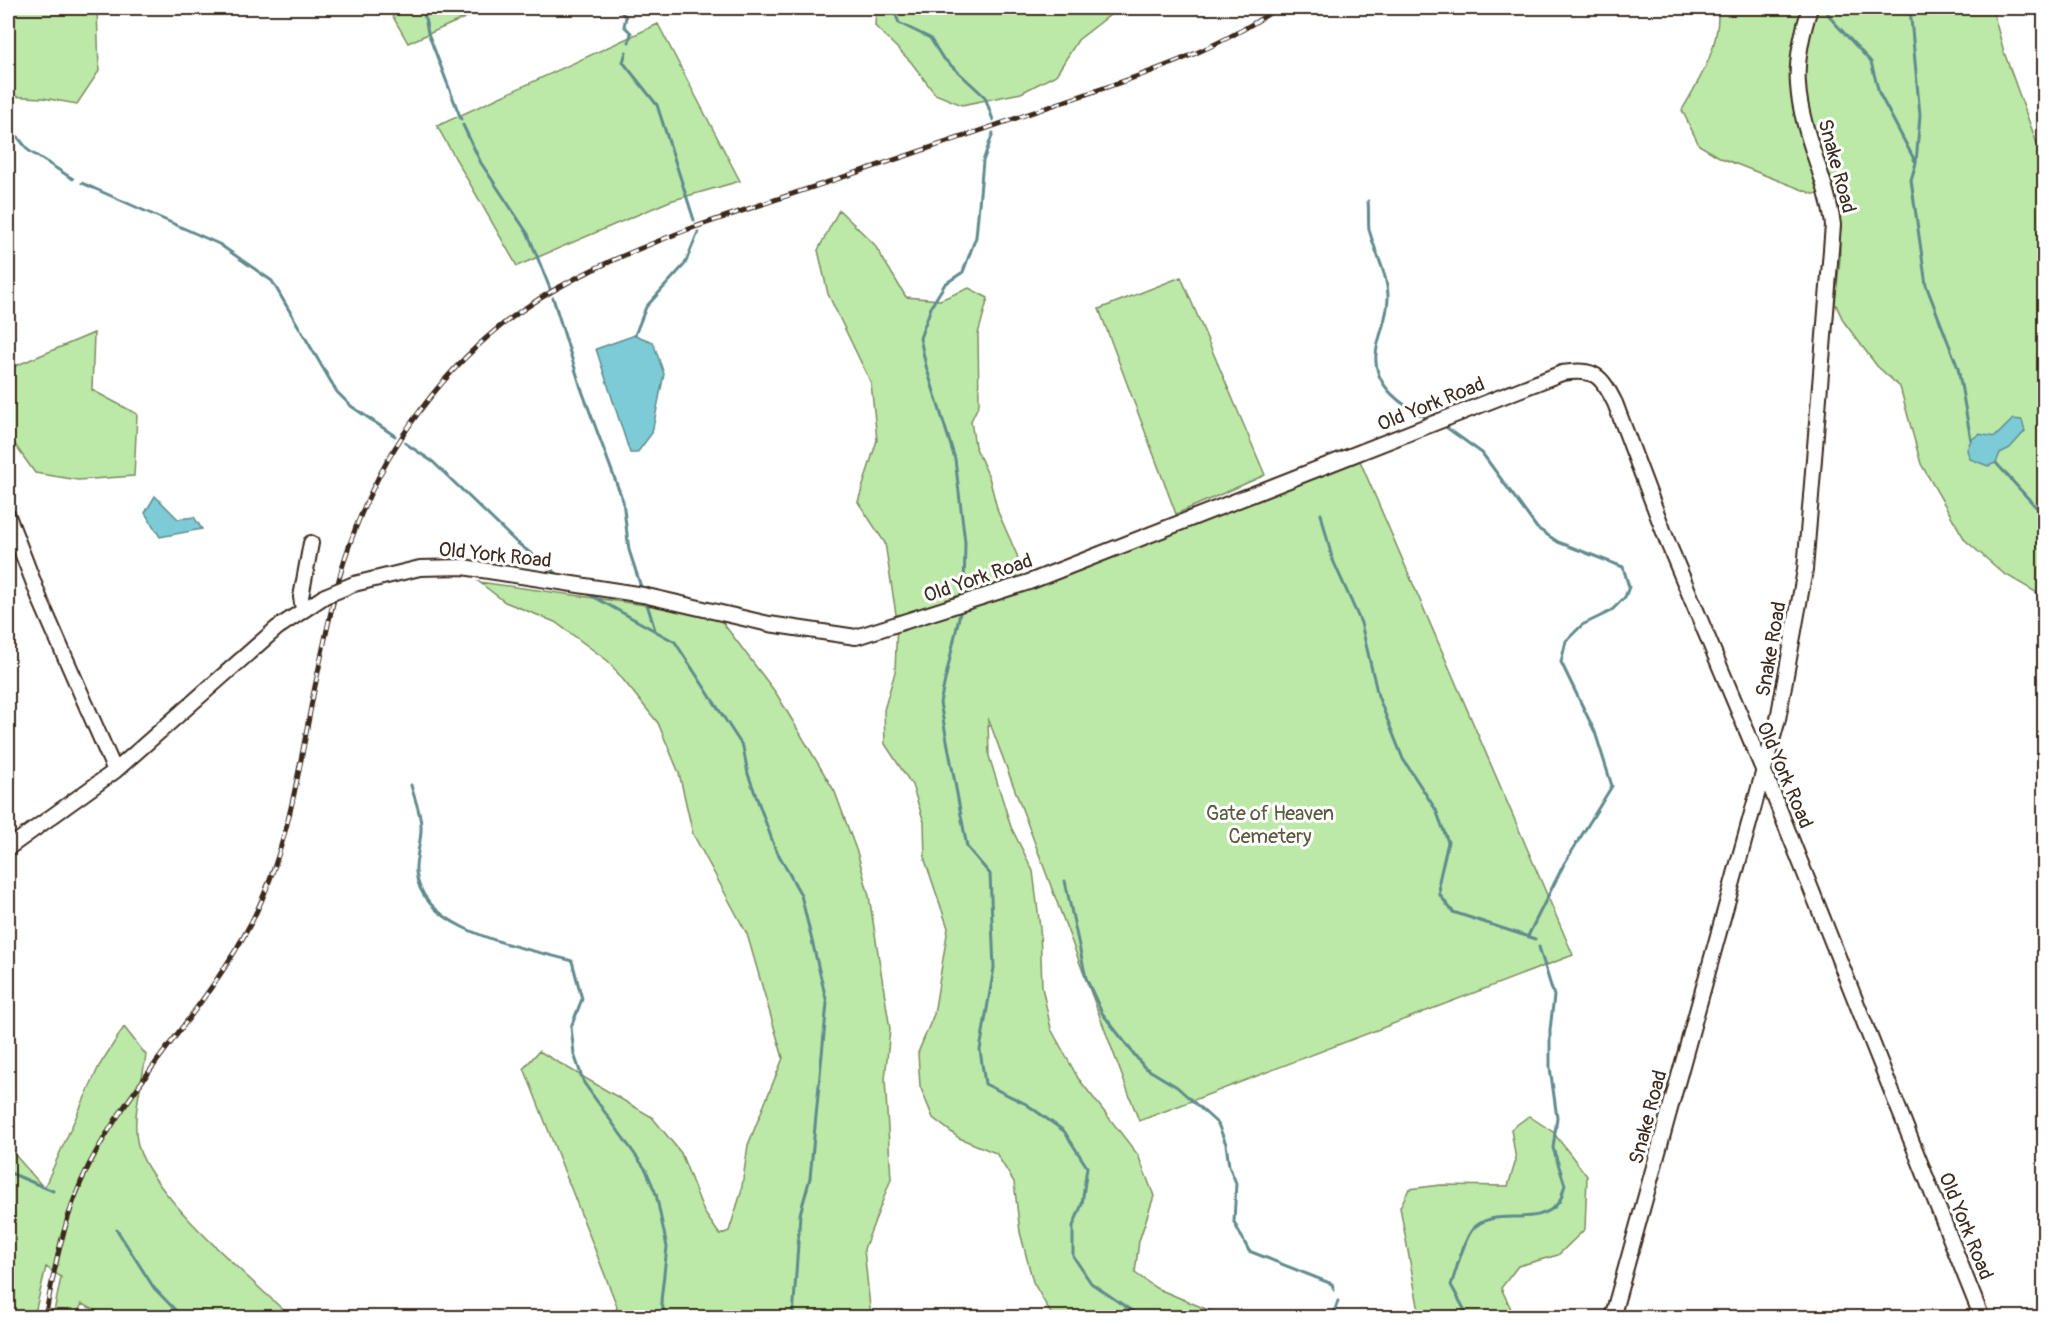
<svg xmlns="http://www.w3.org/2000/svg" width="2052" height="1325" font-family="Pangolin,sans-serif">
  <rect width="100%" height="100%" fill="#fff"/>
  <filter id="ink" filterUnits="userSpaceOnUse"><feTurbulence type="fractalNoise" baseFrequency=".0167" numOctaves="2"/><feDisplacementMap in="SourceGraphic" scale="12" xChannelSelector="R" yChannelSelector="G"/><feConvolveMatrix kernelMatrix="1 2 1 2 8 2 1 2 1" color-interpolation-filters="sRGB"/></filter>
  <g filter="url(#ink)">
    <path fill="#bce9a7" stroke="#7c8a62" stroke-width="1.5" d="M8 8H97L99 71 77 104 43 98 8 96Z
      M388 8H487L408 43Z
      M876 8H1119L1078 40 1056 75 1021 93 962 105 935 94 911 62 875 26Z
      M1718 8H1992L2004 52 2044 163V597L2003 573 1965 540 1921 464 1900 387 1877 366 1844 322 1835 303 1840 259 1839 193 1813 194 1721 158 1699 145 1682 110C1701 77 1720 47 1718 8Z
      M658 24 740 181 670 201 517 266 437 126Z
      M839 210 874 244 906 297 940 300 969 288 988 298 978 334 979 404 971 421 975 446 989 477 998 512 1017 555 1024 585 1022 592 1360 461 1573 955 1139 1121 988 718 989 756 1011 827 1033 871 1040 928 1042 987 1051 1029 1078 1078 1138 1155 1154 1196 1139 1241 1135 1273 1156 1288 1225 1317H1053L1033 1282 1020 1232 1014 1182 996 1153 959 1138 933 1118 920 1086 918 1053 934 1014 948 928 925 860 924 822 912 785 885 744 884 710 895 672 897 621 885 543 858 502 877 440 871 383 828 294 818 250Z
      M1181 277 1265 475 1176 514 1099 309Z
      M94 333 92 390 137 414 134 476 78 480 35 473 8 435V369Z
      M479 582 717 615 776 693 835 792 858 855 869 896 890 1029 885 1079 891 1179 864 1249 871 1317H615L617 1306 524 1068 539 1051 652 1117 681 1153 704 1212 720 1235 729 1231 741 1193 748 1145 783 1058 747 934 693 834 679 773 658 723 608 661 555 622 505 602Z
      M124 1027 146 1055C142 1083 131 1118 138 1146 153 1197 251 1279 291 1317H109L82 1304 75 1317H53L61 1277 46 1267 34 1317H8V1147L44 1188 99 1066Z
      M1529 1116 1553 1132 1587 1176 1585 1229 1558 1255 1518 1266 1501 1288 1515 1317H1420L1400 1207 1409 1189 1441 1185 1508 1186 1516 1160 1511 1129Z"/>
    <path fill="#7bcbd7" stroke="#618b8d" stroke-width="1.5" d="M635 335 653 342 664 374 652 433 637 453H630L596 349Z
      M2013 419 2022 420 2025 431 2010 448 2000 453 1996 463 1988 466 1970 459 1967 450 1971 440 1979 434 1995 437Z
      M155 496 178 519 194 517 202 529 160 537 145 513Z"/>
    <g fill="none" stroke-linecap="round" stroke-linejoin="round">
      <path stroke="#618b8d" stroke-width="3" d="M423 8 428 33 461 119
        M617 8 626 17 624 26 631 33 629 42
        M893 8 899 23 930 38 942 57 985 97 993 120
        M1824 8 1833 21 1871 62 1879 93 1915 161
        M1910 8 1920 115 1916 163 1911 180 1926 285 1958 368 1971 440
        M626 52 623 62 657 105 694 220
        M8 125 29 151 73 179
        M463 125 481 163 528 234 551 291
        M82 183 219 244 272 281 337 392 351 406 395 436
        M1368 201C1369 210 1368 220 1369 229 1374 251 1387 272 1388 295 1389 316 1378 335 1376 354 1373 386 1403 407 1428 418
        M553 298 581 388 623 501 629 550 641 587
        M635 335 646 307 685 264 698 232
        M1443 425 1482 453 1537 528 1558 542 1623 567 1629 587 1625 597 1611 611 1582 625 1566 641 1561 662 1595 732 1612 786 1564 864 1528 936
        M405 443 433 462 515 541 561 577
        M1996 463 2036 507 2044 512
        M1321 514 1332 558 1361 623 1378 696 1403 759 1436 810 1448 842 1439 881 1440 895 1453 912 1535 939
        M585 592 675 642 743 747 748 774 775 848 801 895 827 1003 810 1178 800 1214 793 1318
        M964 595 965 542 955 459 926 366 920 338 932 305 945 284 963 272 976 237 983 161 993 133
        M647 604 655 630
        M960 613 940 703 967 847 990 874 994 968 980 1050 985 1084 1026 1104 1064 1131 1087 1167 1082 1204 1073 1226V1256L1091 1283 1142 1318
        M411 785C414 798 421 813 421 826 422 841 415 857 416 872 422 933 524 947 572 961L582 999 571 1027 574 1054 584 1083 646 1170 656 1194 667 1247 661 1301 666 1318
        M1065 881 1086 978 1102 1013 1144 1067 1177 1087 1218 1124 1226 1144 1229 1166 1236 1183 1234 1222 1249 1251 1332 1284 1334 1290
        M8 1172 53 1191
        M117 1230 154 1288 183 1318
        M1332 1318 1338 1301
        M1469 1318 1451 1285C1456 1272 1464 1238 1473 1229 1494 1205 1538 1230 1559 1202 1562 1198 1563 1190 1565 1185L1553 1148 1557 1118 1550 1067V1030L1554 996 1539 947"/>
      <defs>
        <path id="minor" d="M8 516 41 602 115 771
          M354 584 420 568 463 567 643 595 769 624 856 637 1029 582 1562 373C1595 368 1601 375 1615 403L1668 543 1772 791 1982 1318
          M303 609 301 597 311 543
          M8 848 115 771 277 628 325 596
          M1612 1318 1778 719 1805 570 1833 225C1827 177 1801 133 1798 85 1796 59 1802 33 1810 8"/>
      </defs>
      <use href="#minor" stroke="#3b2a1e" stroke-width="18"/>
      <use href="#minor" stroke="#fff" stroke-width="14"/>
      <defs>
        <path id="rail" d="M45 1318C55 1265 65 1212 89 1165 134 1078 207 1008 252 921 288 850 299 768 314 691 324 645 332 599 346 555 379 453 447 356 539 299 586 270 637 249 689 229 809 188 929 149 1048 107 1127 80 1209 56 1277 8"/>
      </defs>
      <use href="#rail" stroke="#3b2a1e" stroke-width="5"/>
      <use href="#rail" stroke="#fff" stroke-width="3" stroke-dasharray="9" stroke-linecap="butt"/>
      <defs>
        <path id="minor-bridge" d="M325 596 354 584"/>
      </defs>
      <use href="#minor-bridge" stroke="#3b2a1e" stroke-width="18" stroke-linecap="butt"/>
      <use href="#minor-bridge" stroke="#fff" stroke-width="14"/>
    </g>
  </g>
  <g text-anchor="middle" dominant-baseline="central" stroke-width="6" stroke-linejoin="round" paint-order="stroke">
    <g font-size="20" fill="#3b2a1e" stroke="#fff">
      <text transform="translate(1837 166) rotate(75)">Snake Road</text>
      <text transform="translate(1431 404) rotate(-22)">Old York Road</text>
      <text transform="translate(495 555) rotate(6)">Old York Road</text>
      <text transform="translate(978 578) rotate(-19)">Old York Road</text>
      <text transform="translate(1771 649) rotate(-80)">Snake Road</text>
      <text transform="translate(1785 775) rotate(67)">Old York Road</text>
      <text transform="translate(1648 1117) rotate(-75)">Snake Road</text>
      <text transform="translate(1966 1226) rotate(68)">Old York Road</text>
    </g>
    <g font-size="20" fill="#5b5a40" stroke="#fff">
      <text x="1270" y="813">Gate of Heaven<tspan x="1270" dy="23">Cemetery</tspan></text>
    </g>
  </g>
  <rect width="2052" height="1325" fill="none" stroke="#fff" stroke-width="30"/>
  <rect x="15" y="15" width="2022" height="1295" fill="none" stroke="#3b2a1e" stroke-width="2" filter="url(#ink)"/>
</svg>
